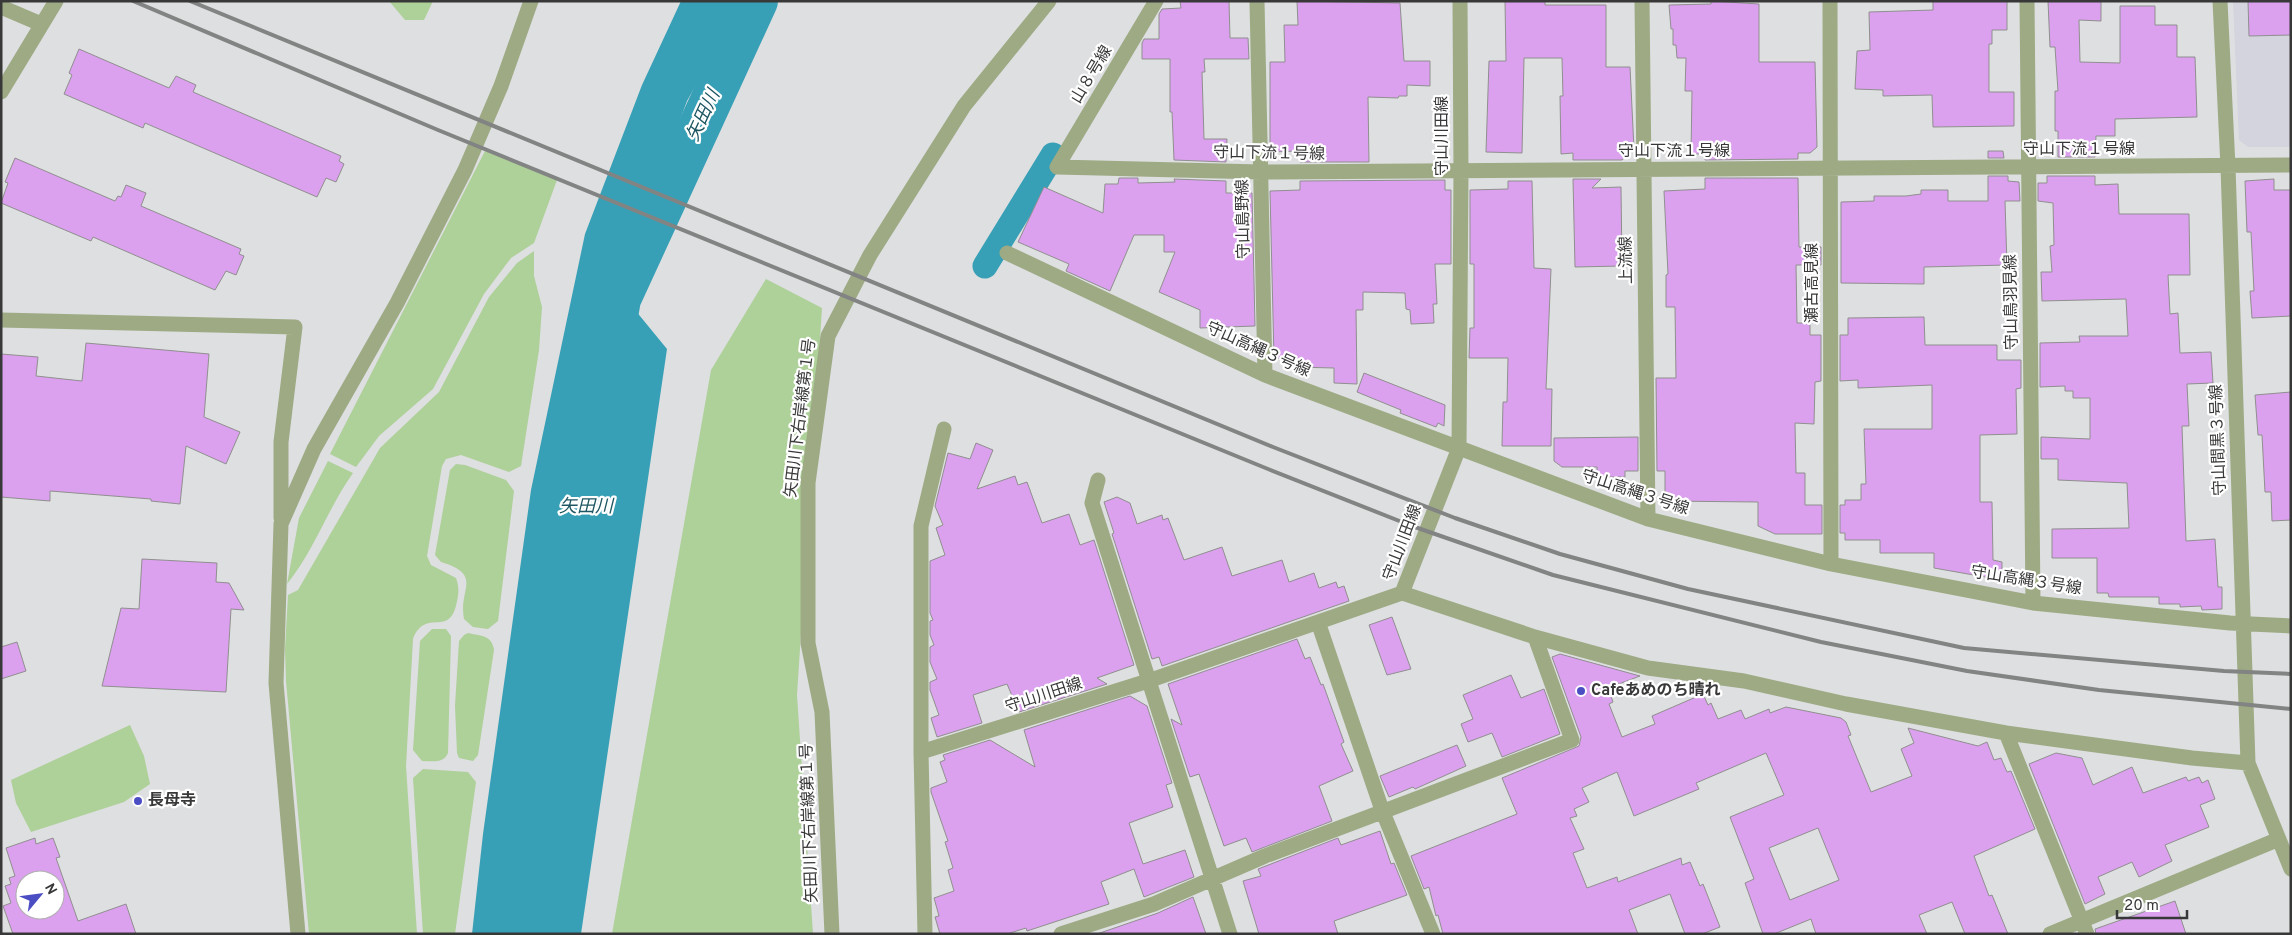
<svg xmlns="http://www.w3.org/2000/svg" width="2292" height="935" font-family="Overpass,'Noto Sans JP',sans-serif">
  <rect width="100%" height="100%" fill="#dedfe0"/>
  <path fill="#d3d4dd" d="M2233 1H2291V147H2248L2239 140Z"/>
  <path fill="#aed099" d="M389 1H433L424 20H405Z
    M485 151 557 180 534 243 511 258 484 294 433 389 379 436 356 467 330 454Z
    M534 251V276L542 307 539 350 521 466 509 472 461 455 446 459 442 466 427 556 431 565 456 578C459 586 459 593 457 601 450 640 426 606 413 639L406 766 417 934H309L286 681 285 649 288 595 298 590 380 448 439 392 489 297 517 263Z
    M766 279 822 308 797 695 813 934H612L711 370Z
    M328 461 353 473C328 508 314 551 287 584L299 518Z
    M456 464 465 465 506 480 514 491 498 621 488 629 473 627 464 619C458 589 484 575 441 562L435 555 450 470Z
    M432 629H446L451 636 448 753C443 764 433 761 422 761L413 750 420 641Z
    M468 633C481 636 492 635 494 650L478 755 473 761 459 758 457 753 455 706 459 641 464 635Z
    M130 725 144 756 150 784 124 802 31 832 16 803 11 780Z
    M423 769 468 772 476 782 455 934H423L413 778Z"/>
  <path fill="#37a0b6" d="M681 1H743L687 101 617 288 667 349 581 934H472L483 834 531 490 585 234 642 85Z"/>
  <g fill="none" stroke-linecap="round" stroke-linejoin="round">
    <path stroke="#37a0b6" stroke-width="25" d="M985 266 1053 155"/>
    <path stroke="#37a0b6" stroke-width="42" d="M611 351 620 299 757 1"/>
  </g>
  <path fill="#dba0ee" stroke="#908f90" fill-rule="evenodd" d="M1180 1H1229L1230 38H1248L1249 59H1204L1205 72H1202L1204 139H1227L1226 162 1174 160 1172 112H1170V59H1142V43L1144 39H1159V14L1162 9 1181 8Z
    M1297 1 1400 3 1404 61H1430V86L1407 85V96H1399L1398 98 1368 97 1369 162H1300V151L1270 152V62H1285L1284 25H1298Z
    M1505 1H1545V5H1606V67H1630L1634 149 1622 160H1573V153L1561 154 1560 96H1563L1562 58H1524L1522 153 1486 152 1489 61H1506Z
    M1711 1 1759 4V62H1815L1817 147 1810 153H1798V159L1705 160V154H1691L1692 91H1685L1686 58H1677L1676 45H1673V29H1671L1669 5 1711 4Z
    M1933 1H2007V30H1992V44H1989V92H2014V126L1933 127 1932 95 1883 96V90L1855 89 1857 51 1870 50 1869 12 1933 10Z
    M2048 1H2101V21L2079 20 2080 62 2120 63V6H2155V25H2177V57H2195L2197 117 2115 119V136H2096L2095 157H2058V131H2055V91H2058L2055 47H2050Z
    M2248 1H2291V35L2249 36Z
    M79 49 169 88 176 76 196 85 193 92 341 156 339 161 344 164 336 182 326 178 317 197 145 123 143 128 64 94 72 75 69 73Z
    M1988 151H2003L2004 158H1988Z
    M15 158 115 201 118 196 121 197 126 185 146 193 141 206 241 249 239 254 244 256 236 275 226 271 215 290 93 237 91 241 1 203 8 183 5 182Z
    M1988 176H2008V181L2019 182 2020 201H2005L2007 265 1924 267V284L1841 283V202L1874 201V196H1906L1921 194V190H1948V201H1988Z
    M2047 176H2095V185L2118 184 2119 214H2189L2190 275H2168L2170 314 2178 313 2180 353 2211 352 2213 383 2187 384 2189 426H2182L2186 541 2215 539 2218 587H2222V609L2202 610 2201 606 2180 607V604H2159V597H2109L2108 593H2097V558H2052V529L2129 528 2127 483 2058 480V459H2041V437L2090 439V398H2073V391H2065V386L2040 387V343L2080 342 2079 336H2128L2126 299 2042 301 2041 272H2052L2050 246 2054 245 2053 203 2038 201V183H2047Z
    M1119 178H1138V183L1175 182 1174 179 1226 181V193H1252L1255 326 1200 328V310L1159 292 1175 252H1164V235H1134L1110 291 1066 271 1069 264 1018 242 1044 187 1103 213 1105 184H1118Z
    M1705 178H1798L1799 247H1821V265H1796L1797 323H1810V335H1821V381L1815 382 1814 424 1795 423 1796 473H1805V505H1822V534H1775L1758 526V502L1665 501V471H1657L1656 378H1676L1675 307H1666V275L1668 274 1664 191 1705 189Z
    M1573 179H1601L1592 188 1621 187 1622 266 1575 267Z
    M2274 179V190H2291V316L2252 318 2250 291H2254L2251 232H2247L2245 181Z
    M1445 180V190H1451V264H1435L1437 304H1433L1434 323 1411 324 1410 310 1406 309 1405 293 1363 292V310H1356L1357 384 1334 383V368L1294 367V359L1274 358 1270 191 1300 190V181Z
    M1508 181H1532L1534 268 1551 269 1546 389H1552L1551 446H1502L1503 402H1507L1508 358H1469L1470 328H1474V264H1470V190L1508 189Z
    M1924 317 1925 345H1997V360H2021V388L2016 389 2017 434 1980 435V502H1992L1993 560 2002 562V580L1934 568V553H1880V540H1845V533H1840V505H1845V500H1861V484H1866L1864 429H1932V385L1858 388V380L1840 381V335H1848V318Z
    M86 343 209 354 204 417 240 432 226 464 186 446 180 504 151 501V499L50 491V501L1 497V354L38 357 36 376 82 381Z
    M1364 373 1445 405 1444 426 1438 423 1436 427 1400 413 1401 410 1357 392Z
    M2291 392V520L2272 521 2271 492H2265L2262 435H2258L2255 395Z
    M1638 437V471H1625V477H1597V467H1562L1554 461V438Z
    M976 443 993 450 977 489 1015 476 1018 485 1027 482 1042 523 1069 514 1080 545 1094 540 1134 665 1097 678 1107 684 1019 712 1007 684 973 695 982 723 937 737 931 718 939 715 930 690V682L937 679 930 662V647L934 645 930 635V621L933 620 930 613V561L945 555 936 528 943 525 935 506 948 453 970 459Z
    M1117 497 1130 503 1137 524 1162 515 1163 520 1168 518 1184 560 1222 547 1232 576 1282 560 1289 582 1314 573 1319 588 1336 582 1338 588 1344 586 1349 601 1162 666 1159 657 1152 659 1112 534 1114 533 1104 502Z
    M142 559 217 563 216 582 229 583 244 610 231 609 226 692 102 686 121 608 139 609Z
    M1392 617 1411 669 1387 675 1369 625Z
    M1297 639 1305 659 1310 657 1321 685 1323 684 1344 742 1341 744 1353 771 1319 786 1332 821 1252 852 1246 838 1224 846 1199 774 1190 777 1171 719 1182 725 1168 684Z
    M17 642 26 671 1 679V647Z
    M1560 654 1640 676 1608 688 1613 702 1609 704 1622 737 1655 724 1652 716 1703 694 1708 705 1711 703 1718 719 1741 710 1745 719 1769 709 1770 713 1786 707 1841 718 1846 722 1851 735 1848 736 1871 792 1912 776 1901 749 1914 743 1908 728 1978 746 1987 742 1994 760 2001 758 2007 772 2011 771 2035 829 1974 856 1989 896 1992 895 2008 934H1965L1952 902 1919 915 1927 934H1816L1811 919 1774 934H1763L1745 883 1754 879 1730 817 1784 795 1766 753 1696 783 1699 789 1634 816 1617 772 1582 788 1589 802 1574 809 1577 816 1570 818 1584 849 1573 853 1587 888 1617 877 1618 882 1681 858 1682 865 1690 862 1700 886 1703 884 1720 927 1702 934H1685L1670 894 1629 910 1638 934H1443L1438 915 1436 916 1429 887 1424 889 1411 856 1517 814 1502 778 1579 746 1581 737 1552 657ZM1818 828 1839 880 1790 900 1769 848Z
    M1511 675 1521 698 1544 689 1560 734 1502 757 1492 733 1468 742 1461 724 1473 719 1463 695Z
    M1130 696 1147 706 1172 783 1166 785 1173 807 1129 823 1143 864 1185 850 1194 877 1144 897 1134 869 1101 882 1109 904 1027 931 1026 928 1007 934H940L935 917 939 916 934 898 954 891 948 870 953 868 945 842 948 841 931 792V788L947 782 940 762 945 760 943 755 990 740 1035 767 1024 730Z
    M1457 745 1466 766 1415 789 1413 787 1389 797 1380 776Z
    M2056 753 2082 758 2093 785 2132 767 2143 793 2186 777 2188 781 2199 777 2202 783 2208 780 2215 799 2200 805 2209 827 2165 845 2172 861 2139 877 2132 862 2098 877 2105 894 2085 904 2029 764Z
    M1380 831 1391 864 1394 863 1407 895 1334 921 1338 934H1259L1243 881 1261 876 1258 869 1338 838 1341 845Z
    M35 838 36 844 53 838 60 857 56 858 78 921 126 904 136 934H13L3 906 11 903 5 886 11 884 9 878 15 876 6 848ZM25 880H55V910H25Z
    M1193 897 1206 934H1097L1158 913Z
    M2175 901 2186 934H2096L2095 929Z"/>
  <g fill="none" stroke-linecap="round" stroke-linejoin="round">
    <path stroke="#9daa84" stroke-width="15" d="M1156 1 1057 167 1261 172 2291 165
      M1257 1 1265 375
      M1642 1 1648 519
      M1830 1 1831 564
      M2027 1 2033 603
      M2220 1 2228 167 2248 763 2291 869
      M1 7 41 24
      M1 92 56 1
      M1007 253 1265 375 1648 519 1831 564 2033 603 2230 623 2291 626
      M1 320 295 327 281 442V518
      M1098 480 1092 503 1230 934
      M1402 593 1535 637 1648 668 1744 681 1846 704 2006 733 2192 758 2248 763
      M1318 622 1382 810 1433 934
      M2006 733 2087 934
      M921 752 1148 681 1402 593 1459 448 1461 171 1460 1
      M298 934 276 683 281 524 314 449 397 303 465 170 501 86 531 1
      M832 934 822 712 808 643V483L828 336 870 255 964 106 1049 1
      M925 934 921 752V526L944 429
      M1061 934 1154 904 1265 856 1572 740 1535 637
      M2050 934 2279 839"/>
    <path stroke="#828383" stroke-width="4" d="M133 1 438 130 1268 469 1412 526 1553 575 1821 642 1967 671 2099 690 2291 709
      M190 1 1273 447 1455 518 1560 554 1688 589 1964 648 2224 671 2291 674"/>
  </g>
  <g fill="#4b4dc3" stroke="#fff" stroke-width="2">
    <circle cx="1581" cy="691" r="5"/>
    <circle cx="138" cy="801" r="5"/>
  </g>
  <g text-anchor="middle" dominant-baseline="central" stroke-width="4.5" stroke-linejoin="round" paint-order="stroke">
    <g font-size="16" fill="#383838" stroke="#fff">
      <text transform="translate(1092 75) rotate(-59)">山８号線</text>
      <text transform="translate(1443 136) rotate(-90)">守山川田線</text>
      <text x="2079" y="150">守山下流１号線</text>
      <text x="1674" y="152">守山下流１号線</text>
      <text transform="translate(1269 154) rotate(1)">守山下流１号線</text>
      <text transform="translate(1244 219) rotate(-91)">守山島野線</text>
      <text transform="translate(1627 260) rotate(-91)">上流線</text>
      <text transform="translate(1813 283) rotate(-90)">瀬古高見線</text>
      <text transform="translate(2012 302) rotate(-91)">守山鳥羽見線</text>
      <text transform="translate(1258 350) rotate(24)">守山高縄３号線</text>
      <text transform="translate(801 418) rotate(-83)">矢田川下右岸線第１号</text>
      <text transform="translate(2219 440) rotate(-92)">守山間黒３号線</text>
      <text transform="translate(1635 493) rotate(18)">守山高縄３号線</text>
      <text transform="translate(1403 543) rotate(-69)">守山川田線</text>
      <text transform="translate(2026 581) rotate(9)">守山高縄３号線</text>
      <text transform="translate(1044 696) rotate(-18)">守山川田線</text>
      <text transform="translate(810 823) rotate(-92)">矢田川下右岸線第１号</text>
    </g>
    <g font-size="16" font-weight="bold" fill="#383838" stroke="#fff" text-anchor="start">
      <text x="1591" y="691">Cafeあめのち晴れ</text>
      <text x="148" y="801">長母寺</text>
    </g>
    <g font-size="18" font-style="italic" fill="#1d5662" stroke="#fff">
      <text transform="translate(704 116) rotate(-65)">矢田川</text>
      <text x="586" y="507">矢田川</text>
    </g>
  </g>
  <rect width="2292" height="935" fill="none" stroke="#383838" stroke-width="5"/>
  <g transform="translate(40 895) rotate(61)"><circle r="24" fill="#ffffff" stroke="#afafaf"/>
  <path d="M0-4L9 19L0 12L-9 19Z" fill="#4b4dc3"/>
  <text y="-8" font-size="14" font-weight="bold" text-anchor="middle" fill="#383838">N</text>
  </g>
  <path d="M2117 910v8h70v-8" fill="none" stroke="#383838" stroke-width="2.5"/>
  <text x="2124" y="910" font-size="15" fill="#383838" stroke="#ffffff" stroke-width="4" paint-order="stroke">20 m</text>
</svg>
